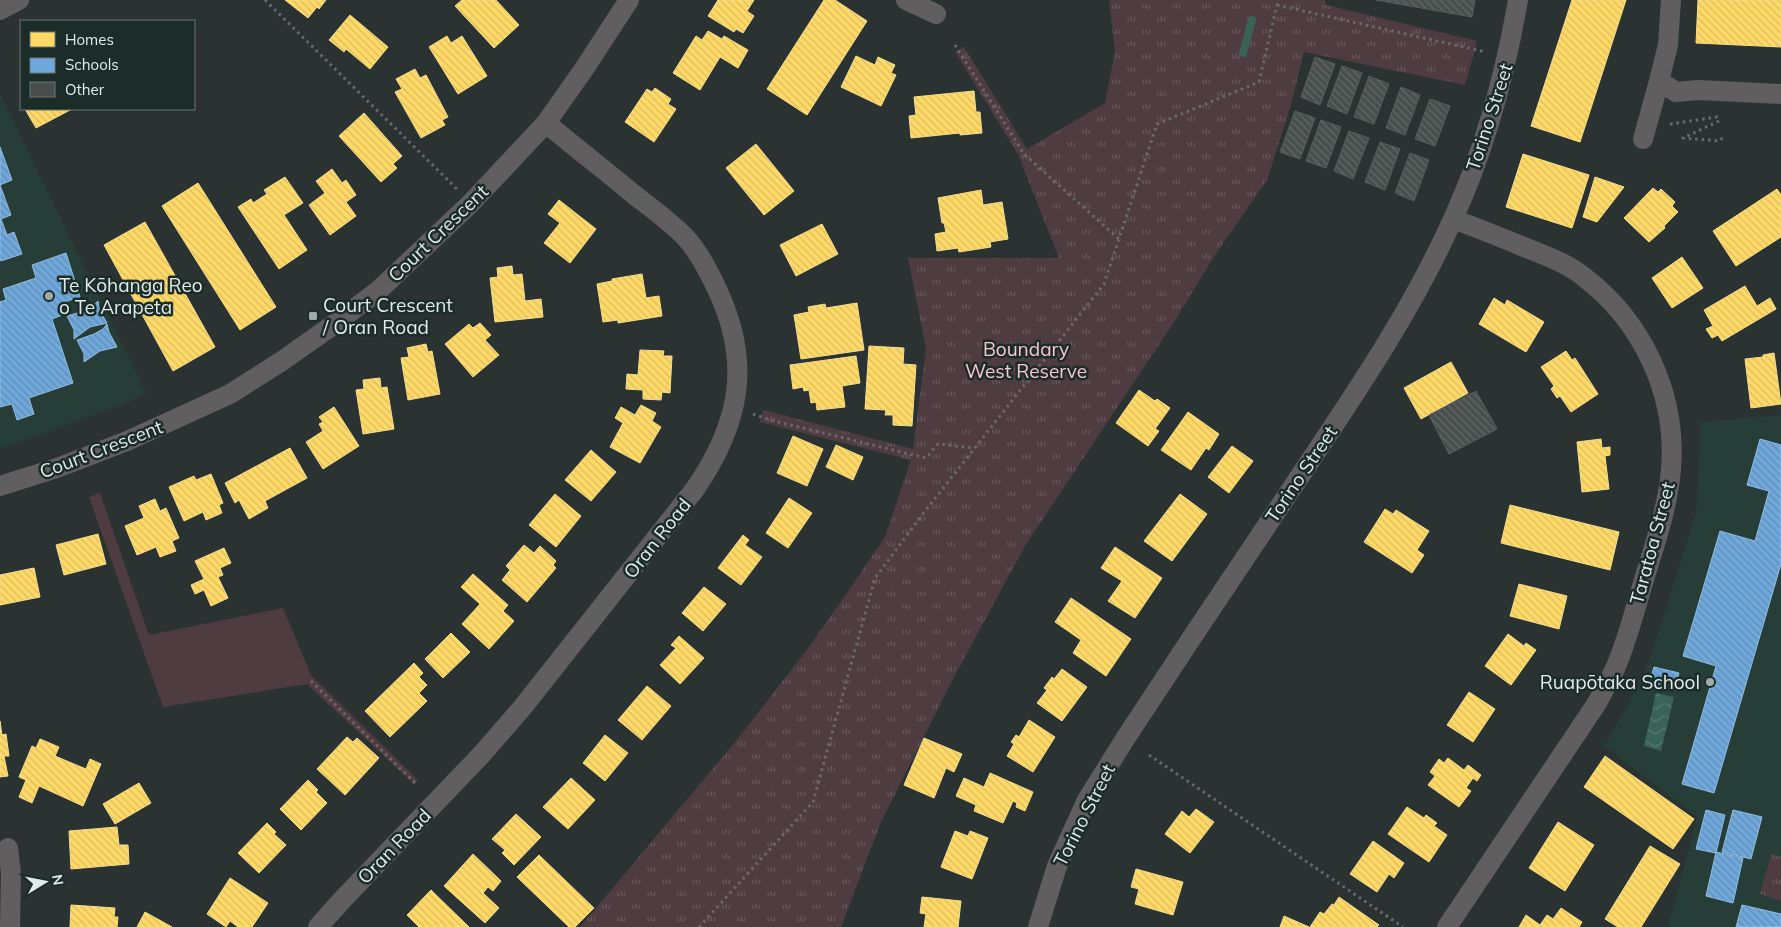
<svg xmlns="http://www.w3.org/2000/svg" width="1781" height="927" font-family="Mulish,sans-serif">
  <defs>
    <pattern id="park-tufts" width="24" height="20" patternUnits="userSpaceOnUse" patternTransform="scale(1.25)"><rect width="24" height="20" fill="#4f3c41"/><path d="M3 7l-1-3M5 7V3M7 7l1-3M15 17l-1-3M17 17v-4M19 17l1-3" fill="none" stroke="#68585c"/></pattern>
    <pattern id="water-waves" width="16" height="10" patternUnits="userSpaceOnUse" patternTransform="scale(1.25)"><rect width="16" height="10" fill="#396359"/><path d="M0 5q4-4 8 0t8 0" fill="none" stroke="#557a71"/></pattern>
    <pattern id="homes-back-hatch" width="6" height="6" patternUnits="userSpaceOnUse" patternTransform="scale(1.25)"><rect width="6" height="6" fill="#ffd966"/><path d="M-1 5l2 2M0 0l6 6M5-1l2 2" fill="none" stroke="#d9bc60"/></pattern>
    <pattern id="schools-back-hatch" width="6" height="6" patternUnits="userSpaceOnUse" patternTransform="scale(1.25)"><rect width="6" height="6" fill="#6fa8dc"/><path d="M-1 5l2 2M0 0l6 6M5-1l2 2" fill="none" stroke="#628baf"/></pattern>
    <pattern id="building-back-hatch" width="6" height="6" patternUnits="userSpaceOnUse" patternTransform="scale(1.25)"><rect width="6" height="6" fill="#474e4c"/><path d="M-1 5l2 2M0 0l6 6M5-1l2 2" fill="none" stroke="#616866"/></pattern>
  </defs>
  <rect width="100%" height="100%" fill="#2a3331"/>
  <path fill="#273d38" d="M0 94 146 393 121 405 12 445 0 448Z
    M1781 415V927H1668L1697 817 1604 746 1629 703 1649 661 1696 513 1700 449V422Z"/>
  <path fill="url(#park-tufts)" d="M1109 0H1325L1326 5 1477 41 1465 85 1304 52 1291 105 1267 180 1215 255 1174 322 1025 546 955 675 881 822 841 927H580L736 741 806 651 840 603 885 537 911 460 760 422 763 410 913 449 926 348 908 258H1059L1018 154 955 52 964 47 1027 149 1105 103 1115 51Z
    M1771 854 1781 857V901L1760 894Z"/>
  <path fill="#4f3c41" d="M100 493 149 635 283 608 311 675 418 780 414 784 307 684 163 707 89 497Z"/>
  <path fill="url(#water-waves)" d="M1656 693 1674 697 1661 751 1644 746Z"/>
  <path fill="url(#homes-back-hatch)" stroke="#f6de8d" d="M285 0H326L319 9 317 7 308 18Z
    M462 0H496L519 25 494 48 455 6Z
    M718 0H754L747 11 754 16 743 33 736 29 734 32 708 16Z
    M824 0H835L867 21 807 115 767 89Z
    M1572 0H1626L1580 142 1531 126Z
    M1698 0H1781V47L1696 43Z
    M350 15 388 47 370 69 346 49 344 52 329 40Z
    M708 31 722 39 724 36 748 50 738 68 720 57 700 90 673 73 696 36 702 40Z
    M447 36 451 43 462 36 487 76 458 94 429 47Z
    M856 56 875 65 878 57 895 65 891 73 896 75 881 106 841 87Z
    M415 69 420 78 426 75 448 117 442 120 445 125 421 138 395 92 402 89 396 79Z
    M655 88 671 99 668 104 676 109 654 142 625 122 647 89 652 92Z
    M974 91 976 112H980L982 133 960 135V133L911 138 909 116 916 115 914 97Z
    M25 109H72L36 128Z
    M364 113 402 156 393 164 397 168 381 182 339 136Z
    M756 144 794 191 764 215 726 168Z
    M1523 154 1589 175 1572 228 1506 207Z
    M332 169 342 183 346 180 356 195 346 202 356 216 330 235 309 205 325 193 316 181Z
    M285 177 303 203 284 215 307 250 279 269 238 207 251 199 253 203 267 194 264 190Z
    M1595 177 1624 187 1597 222 1583 217Z
    M198 183 276 307 240 330 162 206Z
    M1653 188 1658 192 1661 189 1675 202 1672 206 1678 212 1664 226 1665 228 1649 242 1624 218Z
    M1777 189 1781 195V237L1736 266 1713 231Z
    M981 190 983 205 1002 202 1008 239 990 242 991 247 959 252 958 248 937 251 935 234 946 232 944 223H942L938 198Z
    M559 200 596 229 570 263 544 243 560 223 548 214Z
    M145 222 215 347 173 371 104 245Z
    M822 224 838 254 796 276 780 245Z
    M1682 257 1703 288 1672 308 1652 278Z
    M512 266 513 275 522 274 525 301 541 299 543 317 495 322 490 278 498 277 497 268Z
    M642 274 646 298 659 296 662 316 618 323V320L603 322 597 284 612 281V279Z
    M1745 286 1757 306 1770 298 1776 309 1722 341 1718 335 1712 338 1706 329 1713 326 1704 310Z
    M1494 298 1505 305 1507 300 1544 322 1526 352 1479 324Z
    M857 303 864 350 801 359 794 315 809 312 808 307 825 304 826 308Z
    M480 323 491 335 485 340 499 355 473 377 445 344 469 324 473 328Z
    M426 344 428 352 432 351 440 394 408 400 401 358 409 357 407 348Z
    M869 346 904 348 903 364 916 365 912 426 893 425V415H885L886 410 865 409Z
    M640 350 664 351 663 356H672L670 393 662 392 661 400 643 399V390L626 389 627 374 638 375Z
    M1566 351 1572 360 1575 358 1598 394 1571 412 1560 396 1557 398 1551 389 1554 386 1541 367Z
    M1774 353 1781 404 1751 408 1745 359 1763 357V355Z
    M856 356 860 383 842 386 845 407 817 410 816 402 811 403 809 390 804 391 803 387 793 389 790 365Z
    M1451 362 1468 393 1421 419 1404 388Z
    M380 378 381 388 387 387 394 429 363 434 356 390 364 389 363 380Z
    M1139 390 1155 401 1157 399 1170 408 1155 429 1159 431 1148 446 1116 423Z
    M641 405 656 413 652 421 661 427 640 463 610 447 623 423 615 418 621 407 635 415Z
    M334 407 359 446 323 469 306 442 323 431 319 424 323 422 319 417Z
    M1188 412 1219 434 1209 450 1206 448 1191 470 1161 450Z
    M793 436 823 449 807 486 777 473Z
    M1601 439 1602 448 1610 447V455L1605 456 1609 489 1582 492 1577 442Z
    M836 445 863 457 853 480 826 467Z
    M1232 446 1253 461 1229 493 1208 477Z
    M290 448 307 478 265 501 268 508 249 519 239 500 235 503 225 483Z
    M591 450 616 472 591 501 565 480Z
    M211 474 223 503 219 505 222 513 206 520 203 512 184 521 169 487 194 476 196 480Z
    M555 494 581 516 556 547 529 525Z
    M1180 494 1207 514 1172 561 1144 541Z
    M789 498 812 513 788 548 766 533Z
    M155 499 160 511 166 508 179 538 172 541 176 551 160 557 156 547 137 555 125 526 144 518 139 506Z
    M1510 505 1619 532 1610 570 1501 543Z
    M1385 509 1393 514 1396 510 1429 531 1417 550 1424 555 1412 573 1364 542Z
    M98 534 106 564 64 575 56 545Z
    M743 535 749 540 745 545 762 557 741 585 718 568Z
    M524 545 534 553 540 546 556 561 553 565 556 568 527 602 502 580 510 570 506 566Z
    M1115 547 1162 578 1135 618 1108 601 1122 581 1101 568Z
    M224 548 231 563 220 568 223 575 218 577 228 598 211 606 204 590 195 594 191 585 204 579 195 561Z
    M34 568 40 597 0 605V575Z
    M473 574 508 605 503 611 514 621 489 649 462 624 480 604 461 587Z
    M1519 584 1567 596 1559 629 1510 616Z
    M704 587 726 604 703 631 682 613Z
    M1071 598 1131 639 1106 676 1073 653 1081 640 1055 622Z
    M451 633 470 652 443 678 425 659Z
    M1508 634 1524 646 1526 643 1536 650 1511 685 1485 666Z
    M679 636 704 658 680 684 660 665 676 648 671 645Z
    M414 663 423 673 419 677 427 685 419 693 427 701 390 737 365 711Z
    M1062 669 1087 687 1062 721 1037 703 1047 690 1044 688 1052 677 1054 679Z
    M647 686 671 706 642 740 618 720Z
    M1469 692 1495 709 1473 742 1447 725Z
    M1029 720 1055 737 1033 772 1007 756 1014 744 1011 742 1016 735 1019 737Z
    M0 721 2 735 6 734 9 756H4L8 776 0 777Z
    M605 735 628 753 605 781 583 763Z
    M347 737 353 742 357 738 379 758 345 795 317 769Z
    M924 738 962 754 954 772 946 768 934 798 904 785Z
    M40 739 59 747 55 756 86 769 90 759 101 764 83 806 39 786 32 803 19 797 26 780 19 777 32 746 36 748Z
    M1605 756 1694 819 1673 849 1584 787Z
    M1448 758 1464 770 1468 765 1481 775 1477 781 1473 778 1466 788 1471 791 1459 807 1428 785 1435 776 1430 772 1439 759 1444 763Z
    M990 773 1033 792 1025 811 1016 807 1017 803 1013 801 1003 823 974 811 976 805 956 796 964 778 984 787Z
    M571 778 595 800 568 829 543 807Z
    M308 780 318 790 316 792 327 803 301 830 280 809Z
    M139 783 151 803 115 824 103 804Z
    M1407 807 1424 818 1426 815 1437 823 1434 826 1447 835 1429 862 1388 834Z
    M1196 809 1214 822 1190 853 1165 834 1182 811 1189 817Z
    M516 814 541 837 514 865 502 853 505 850 492 839Z
    M1558 822 1594 845 1565 891 1529 868Z
    M267 823 276 832 274 834 286 845 259 873 238 853Z
    M117 827 119 845H128L129 864 71 869 69 831Z
    M955 831 968 836 970 831 988 838 972 879 941 867Z
    M1373 841 1404 863 1394 878 1389 874 1377 892 1350 874Z
    M1650 846 1680 864 1641 927H1618L1605 919Z
    M473 854 501 881 493 891 488 887 483 893 499 908 485 923 444 886Z
    M539 855 594 908 575 927H569L517 877Z
    M1136 869 1183 882 1173 915 1135 904 1139 889 1131 887Z
    M230 878 268 903 252 927H238L230 921 226 927 207 914Z
    M431 890 469 927H419L407 915Z
    M922 897 961 901 958 927H924L926 914 920 913Z
    M1339 897 1379 925 1377 927H1310L1320 912 1324 914 1332 904 1334 905Z
    M71 905 115 908 114 917H118L117 927H70Z
    M1561 908 1582 922 1579 927H1519L1526 915 1540 925 1547 915 1553 919Z
    M145 912 172 927H137Z
    M1284 916 1309 927H1280Z"/>
  <path fill="url(#schools-back-hatch)" stroke="#91bce0" d="M0 147 12 180 0 185 11 215 1 219 7 235 14 232 22 254 1 261 0 258Z
    M66 253 80 297 61 303 65 314 52 319 73 383 29 398 34 414 17 420 12 404 0 407V302L6 300 3 289 36 278 32 265Z
    M98 301 99 309 107 323 90 327 74 339V330L67 316 84 311 93 306Z
    M107 324 109 332 117 347 100 351 84 362V354L77 340 94 334 103 329Z
    M1760 439 1781 445V564L1714 793 1682 784 1716 666 1683 656 1720 531 1755 541 1769 491 1747 485Z
    M1654 667 1679 673 1675 690 1649 683Z
    M1706 810 1725 815 1716 853 1696 849Z
    M1733 810 1762 817 1751 859 1722 852Z
    M1716 852 1743 858 1733 903 1706 896Z
    M1742 905 1781 914V927H1736Z"/>
  <g fill="none" stroke-linecap="round" stroke-linejoin="round">
    <path stroke="#396359" stroke-width="8" d="M1243 53 1252 20"/>
  </g>
  <path fill="url(#building-back-hatch)" stroke="#575e5c" d="M1376 0H1475L1472 17Z
    M1315 57 1335 64 1320 105 1301 97Z
    M1342 66 1362 73 1347 114 1327 106Z
    M1369 76 1389 84 1374 124 1354 117Z
    M1401 87 1420 95 1405 135 1386 128Z
    M1430 99 1450 106 1435 146 1415 139Z
    M1295 111 1315 118 1300 159 1280 152Z
    M1321 120 1341 127 1326 168 1306 161Z
    M1349 131 1369 138 1353 179 1334 171Z
    M1380 142 1400 149 1385 190 1365 182Z
    M1410 153 1429 160 1414 201 1395 193Z
    M1476 391 1497 429 1449 454 1429 415Z"/>
  <g fill="none" stroke-linecap="round" stroke-linejoin="round">
    <path stroke="#6b6a6b" stroke-width="3" stroke-dasharray="2.5 4" stroke-linecap="butt" d="M265 0 457 189
      M1277 5 1486 52
      M955 45 1024 154 1119 239
      M1670 124 1717 117 1719 121 1683 138 1719 141 1725 136
      M753 414 770 420 926 458 938 444 974 448
      M311 681 416 784
      M1149 755 1403 927
      M699 927 813 802 875 578 922 515 1104 284 1157 124 1259 82 1277 5 1276 0"/>
    <path stroke="#615e5f" stroke-width="20" d="M906 0 936 14
      M1671 0 1668 45 1659 81 1676 92 1698 90 1781 94
      M0 10 19 0
      M1643 139 1659 81
      M0 486 57 468 127 441 230 394 282 361 333 325 379 290 471 203 546 123 584 69 629 0
      M8 848 11 873 10 927
      M318 927 343 899 482 754 522 708 695 489C741 422 752 361 716 287 708 270 699 252 686 238 672 223 654 210 637 197 607 172 576 148 546 123
      M1038 927 1057 866 1087 800 1125 739C1180 655 1236 571 1292 488 1350 401 1410 315 1453 219 1485 149 1505 76 1518 0
      M1447 927 1597 703C1602 693 1608 683 1613 673 1626 646 1634 612 1643 583 1654 546 1668 508 1671 469 1677 395 1643 322 1584 277 1567 263 1544 255 1524 247 1500 237 1477 228 1453 219"/>
  </g>
  <g fill="#a0aba8" stroke="#1c2d29" stroke-width="2">
    <circle cx="49" cy="296" r="5"/>
    <rect x="308" y="311" width="10" height="10" rx="2.5"/>
    <circle cx="1710" cy="682" r="5"/>
  </g>
  <g text-anchor="middle" dominant-baseline="central" stroke-width="5" stroke-linejoin="round" paint-order="stroke">
    <g font-size="19" fill="#e0ebe8" stroke="#1c2d29">
      <text transform="translate(1489 117) rotate(-72)">Torino Street</text>
      <text transform="translate(438 233) rotate(-44)">Court Crescent</text>
      <text transform="translate(101 449) rotate(-21)">Court Crescent</text>
      <text transform="translate(1301 474) rotate(-56)">Torino Street</text>
      <text transform="translate(657 538) rotate(-52)">Oran Road</text>
      <text transform="translate(1652 543) rotate(-75)">Taratoa Street</text>
      <text transform="translate(1084 815) rotate(-63)">Torino Street</text>
      <text transform="translate(394 846) rotate(-46)">Oran Road</text>
    </g>
    <g font-size="19" fill="#e0ebe8" stroke="#1c2d29" text-anchor="start">
      <text x="59" y="285">Te Kōhanga Reo<tspan x="59" dy="22">o Te Arapeta</tspan></text>
      <text x="323" y="305">Court Crescent<tspan x="323" dy="22">/ Oran Road</tspan></text>
      <text x="1700" y="682" text-anchor="end">Ruapōtaka School</text>
    </g>
    <g font-size="19" fill="#fbc4d3" stroke="#1c2d29">
      <text x="1026" y="349">Boundary<tspan x="1026" dy="22">West Reserve</tspan></text>
    </g>
  </g>
  <rect x="20" y="20" width="175" height="90" fill="#1c2d29" stroke="#6a7975"/>
  <rect x="30" y="32" width="25" height="15" fill="#ffd966" stroke="#6a7975"/>
  <text x="65" y="45" font-size="15" fill="#e0ebe8">Homes</text>
  <rect x="30" y="58" width="25" height="15" fill="#6fa8dc" stroke="#6a7975"/>
  <text x="65" y="70" font-size="15" fill="#e0ebe8">Schools</text>
  <rect x="30" y="82" width="25" height="15" fill="#474e4c" stroke="#6a7975"/>
  <text x="65" y="95" font-size="15" fill="#e0ebe8">Other</text>
  <g transform="translate(45 882) rotate(80)" stroke="#1c2d29" stroke-width="4" paint-order="stroke">
  <path d="M0-4L9 19L0 12L-9 19Z" fill="#e0ebe8"/>
  <text y="-8" font-size="14" font-weight="bold" text-anchor="middle" fill="#e0ebe8">N</text>
  </g>
</svg>
